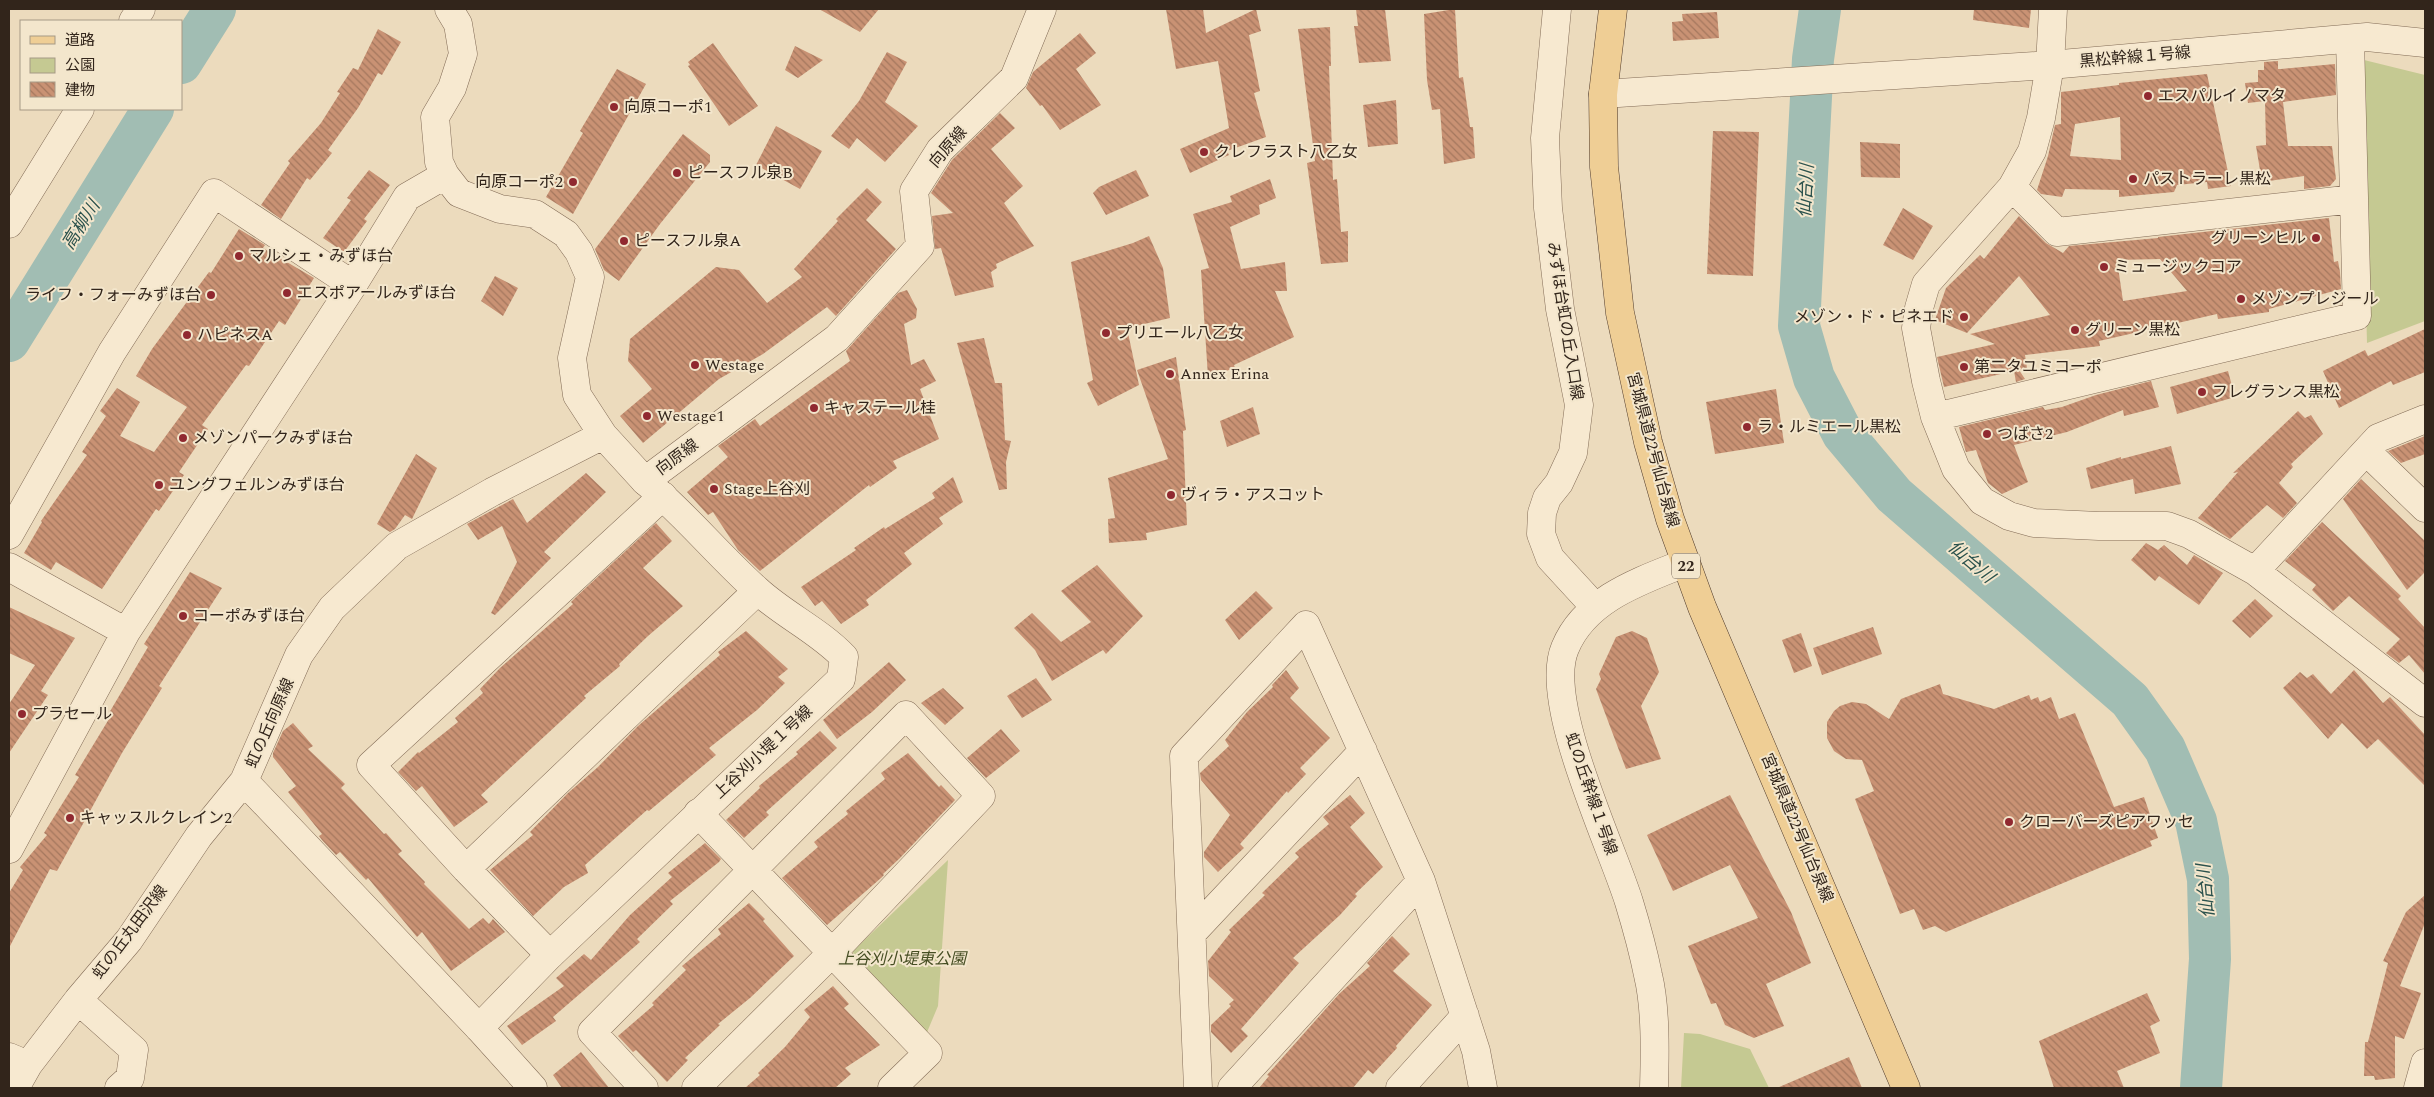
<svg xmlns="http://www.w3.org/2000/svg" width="2434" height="1097" font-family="Spectral,'Noto Sans JP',serif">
  <defs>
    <pattern id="building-back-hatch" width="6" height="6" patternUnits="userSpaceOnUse" patternTransform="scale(1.25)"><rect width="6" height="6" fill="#c99274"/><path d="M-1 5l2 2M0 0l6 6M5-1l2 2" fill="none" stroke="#a4775e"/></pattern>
  </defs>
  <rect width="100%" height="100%" fill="#ecdbbd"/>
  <path fill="#c5c992" d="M2360 59 2425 75V321L2367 343Z
    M948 860 938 1006 925 1037 854 968 853 951Z
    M1684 1033 1700 1034 1750 1049 1769 1088H1681Z"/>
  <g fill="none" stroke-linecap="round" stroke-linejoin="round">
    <path stroke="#a1bdb3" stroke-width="42" d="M1820 9 1813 59 1799 326 1814 378 1843 434 1894 495 2130 700 2165 749 2196 821 2208 879 2210 959 2201 1088
      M181 63 215 9
      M9 341 153 109"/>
  </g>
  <path fill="url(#building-back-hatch)" fill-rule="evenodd" d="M819 9H879L860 32Z
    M1166 9H1203L1206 33 1256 9 1261 31 1249 35 1260 91 1254 93 1266 137 1227 151 1229 155 1190 173 1180 149 1229 128 1218 61 1176 69Z
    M1356 9H1385L1391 61 1359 63 1354 26H1358Z
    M1455 9 1459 78 1463 77 1470 127H1473L1475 158 1444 164 1440 109 1432 110 1427 80 1424 14Z
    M1974 9H2031L2029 28 1973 20Z
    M1717 12 1719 38 1673 41 1672 22 1683 21 1682 14Z
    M1330 27 1331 66H1329L1333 180 1337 179 1341 232 1348 231V262L1321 264 1307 163 1315 161 1298 29Z
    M378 29 401 42 382 75 378 73 358 108 328 150 332 153 310 180 307 178 281 219 261 205 290 163 288 161 321 123 340 93 337 92 353 68 358 70Z
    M1080 33 1096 53 1076 69 1101 105 1060 130 1042 105 1040 106 1026 88 1033 72Z
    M713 43 758 106 729 126 688 66 690 65 688 62Z
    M795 46 823 60 798 78 785 70Z
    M887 52 907 62 885 102 918 126 885 162 857 138 849 149 831 136 859 101Z
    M2278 61V69H2281L2335 64 2336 95 2283 102 2288 146H2332L2336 179 2330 186 2304 189V176L2262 182 2256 146 2266 145 2265 101 2248 103 2245 83 2258 82V70H2264V62Z
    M617 69 646 84 573 214 546 197 583 133 580 131Z
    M2207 74 2231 186 2208 189 2207 182 2177 185 2174 192 2119 197V190L2065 189 2062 197 2041 194 2037 190 2048 156 2055 125 2061 124V92L2119 85V83ZM2120 117 2121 160 2070 156 2075 124Z
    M1396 100 1398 144 1368 147 1363 105Z
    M1000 113 1015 128 991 149 1023 186 1004 203 1034 246 996 264 997 268 991 272 994 287 955 296 941 248 935 249 932 216 953 213 931 193 952 160Z
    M776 126 822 151 800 189 756 165Z
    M1713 131 1759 132 1753 276 1707 274Z
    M683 134 710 155V162L660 224 619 281 604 270 595 249Z
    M1860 142 1900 144V178L1861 177Z
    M369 170 390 185 364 219 367 221 344 252 323 238 351 200 347 198Z
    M1136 170 1149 196 1106 215 1093 193 1099 187Z
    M1270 179 1276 198 1259 205 1260 214 1230 227 1241 269 1285 262 1287 291H1275L1294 337 1234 365 1235 368 1208 377 1201 270 1209 268 1193 214 1232 202 1230 196Z
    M867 188 882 202 866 220 896 249 836 316 827 307 763 354 719 379 643 443 620 416 652 389 628 361 630 339 716 267 739 270 767 303 802 277 794 269 838 221 836 219Z
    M1903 208 1933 226 1913 260 1883 245Z
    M2019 216 2046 243 2063 253 2069 246 2158 238V237L2329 218 2334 262 2338 261 2340 272 2341 289 2269 309V312L2218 319 2217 314 2099 341 2100 346 2025 355 2027 368 2019 370 2025 379 2016 382 2014 371 1944 387 1937 357 1995 344 1970 334 2050 315 2019 276 1967 333 1935 320 1946 288 1980 255 1984 259ZM2160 259 2187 291 2123 301 2117 260Z
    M239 229 265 245 263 248 314 278 285 325 279 321 249 366 246 365 202 425 208 429 179 472 184 475 159 511 156 509 102 589 56 562 51 570 24 553 42 522 41 521 87 455 82 452 106 416 100 411 117 388 140 402 120 436 154 452 187 407 136 376 152 349 209 272 211 273Z
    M1149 236 1163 268 1170 318 1127 328 1139 385 1098 406 1087 383 1093 380 1071 262 1133 243Z
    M495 276 518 288 503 316 481 301Z
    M907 290 917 309 916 318 904 324 911 365 924 359 936 381 920 389 939 439 893 461 897 468 870 487 869 485 760 571 738 550 713 512 708 515 687 492 728 457 718 446 755 419 760 426 850 361 846 351 898 293Z
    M2425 329V372L2393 385 2391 381 2339 408 2323 371 2365 350 2368 356Z
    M984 338 995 383H1002L1005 440 1011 441 1006 462 1007 489 999 490 957 343Z
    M1176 357 1186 430 1183 431 1187 525 1146 533 1147 540 1109 543 1108 519 1115 518 1108 478 1168 459 1137 370Z
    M2228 371 2235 397 2177 414 2170 387Z
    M2151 381 2159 407 2124 416 2123 410 2067 432 2014 445 2028 482 2002 494 1988 483 1976 450 1966 452 1965 449 1959 427 2043 407 2045 410 2062 407 2096 395Z
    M1776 389 1784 443 1715 454 1706 402Z
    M1253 407 1260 434 1227 447 1220 421Z
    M2298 411 2305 418 2311 415 2323 434 2291 464 2293 467 2279 483 2297 503 2283 518 2267 505 2230 539 2198 518 2238 472 2233 473Z
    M2425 436V454L2401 463 2388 451Z
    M2171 446 2181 484 2135 494 2133 479 2091 489 2086 468 2121 457V459Z
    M416 454 437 468 412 519 405 515 395 529 390 532 377 524Z
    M586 473 606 492 544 552 551 558 495 615 491 613 517 562 502 526 478 540 467 524 513 499 527 523Z
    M953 477 963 502 939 518 943 524 904 553 912 564 866 600 869 605 841 624 822 601 815 606 801 587 856 550 854 548 884 527 885 529 935 498 932 493Z
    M2361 479 2425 541V572L2407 590 2343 499Z
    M2322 522 2401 596 2398 599 2425 628V674L2409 655 2399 663 2386 653 2400 639 2349 596 2333 611 2312 590 2316 585 2285 561Z
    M656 523 672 541 643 568 683 606 648 636 619 664 620 666 584 696 586 698 481 795 488 802 454 827 422 786 416 791 398 772 418 752 419 753 458 722 455 718 483 693 480 689 500 668 573 604 571 602 577 596Z
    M2146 543 2158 550 2164 545 2187 565 2194 555 2223 573 2199 605 2159 576 2155 581 2131 560Z
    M1097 565 1143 616 1106 654 1103 650 1052 681 1035 650 1014 628 1032 613 1061 642 1091 622 1061 591Z
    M190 572 222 588 159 686 162 688 122 753 57 871 50 869 9 948V893L23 870 20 867 47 835 44 833 79 777 75 775 112 714 109 713 148 647 144 644Z
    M1256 591 1273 608 1239 640 1225 620Z
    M2255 599 2273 616 2250 638 2232 621Z
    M9 607 75 638 41 691 48 695 9 753V704L35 665 9 653Z
    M1873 627 1882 654 1822 675 1813 648Z
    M746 631 788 669 778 677 785 683 757 710 709 748 716 755 649 811 647 810 585 865 588 873 564 887 533 916 490 870 533 835 530 832 568 793 598 767 638 726 720 655 718 652Z
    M1632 631 1647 638 1659 672 1641 706 1661 759 1626 769 1596 689 1601 679 1599 674 1616 637Z
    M1801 633 1812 666 1794 673 1782 640Z
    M889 662 906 680 872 712 837 739 823 720Z
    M1286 670 1299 688 1290 698 1330 738 1300 768 1306 774 1288 793 1287 791 1240 844 1244 848 1218 872 1204 857V852L1230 815 1201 780 1200 773 1229 746 1225 740 1247 712 1273 687 1272 685Z
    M2354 670 2383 703 2390 697 2425 735V786L2378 739 2367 749 2342 723 2328 739 2283 688 2300 672 2307 678 2313 674 2331 694Z
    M1036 678 1052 700 1022 718 1007 696Z
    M1940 684 1943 694 1994 709 2029 695 2031 700 2038 697 2040 702 2051 697 2059 719 2075 713 2114 807 2144 797 2158 838 2150 841 2152 846 1946 932 1935 926 1923 930 1914 909 1900 914 1855 799 1874 791 1862 760 1846 759 1834 751 1827 738V722L1834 711 1840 706 1852 702 1866 704 1889 719 1901 699Z
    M943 688 964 708 945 725 921 703Z
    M293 723 313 746 308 749 345 784 341 788 384 834 386 833 402 851 398 854 425 882 424 884 469 929 483 918 489 924 493 919 505 932 451 971 422 932 417 937 368 878 366 880 340 852 336 855 322 840 319 836 322 834 288 792 296 786 273 757V753L283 731Z
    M1001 729 1020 751 986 778 967 758Z
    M820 731 837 748 766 812 769 815 744 838 726 820 760 788 759 786 798 754 796 752Z
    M908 753 939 787 941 785 955 800 900 858 883 874 884 875 881 878 827 925 782 878 818 847 814 842 848 814 846 811 885 779 881 773Z
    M1350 795 1365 813 1350 827 1383 867 1355 894 1357 896 1340 915 1293 958 1299 963 1241 1029 1248 1036 1231 1053 1211 1032V1025L1231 1006 1229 1004 1234 1000 1209 976 1208 961 1231 932 1229 930 1265 895 1262 893 1299 857 1295 853 1329 824 1323 817Z
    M1730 795 1791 912 1811 963 1766 984 1784 1026 1754 1038 1725 1025 1716 1003 1711 1004 1688 946 1758 918 1730 865 1673 891 1647 835Z
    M705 843 721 859 719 862 670 901 673 904 637 939 640 942 553 1017 556 1021 522 1045 507 1026 564 986 556 978 584 954 591 960 630 915 672 877 668 873Z
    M2425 895V923L2400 986 2421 993 2404 1039 2395 1036V1078L2375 1080 2374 1076H2364L2365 1042H2368L2388 963 2383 961 2406 912Z
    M749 903 765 919 763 921 794 956 750 998 718 1024 720 1025 685 1058 688 1060 667 1082 636 1050 633 1052 618 1036 654 1005 652 1003 686 970 682 966 721 934 718 929Z
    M1392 936 1410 954 1393 971 1432 1005 1396 1046 1397 1048 1373 1074 1368 1070 1353 1088H1259L1269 1076 1267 1075 1339 994 1370 966 1367 963Z
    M833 986 849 1004 844 1008 880 1045 845 1068 851 1074 835 1088H745L760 1075 758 1073 785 1047 810 1017 804 1010Z
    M2147 993 2160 1021 2150 1026 2160 1053 2117 1071 2124 1088H2054L2039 1041Z
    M581 1052 609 1088H562L553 1075Z
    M1849 1057 1862 1088H1777Z"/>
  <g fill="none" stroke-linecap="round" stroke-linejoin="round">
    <defs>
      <path id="minor" d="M449 9 458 24 463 54 452 88 435 117 439 162 445 175 459 193 500 209 535 214 566 234 579 252 590 277 572 358 577 395 603 435 645 481 837 338 920 246 914 191 940 150 1014 78 1042 9
        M2053 9 2050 65 2041 118 2032 151 2012 187 1926 284 1919 308 1916 328 1926 381 1935 417 1956 469 1982 501 2009 516 2034 523 2099 526H2167L2189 534 2255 571 2425 703
        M2012 187 2057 232 2354 199
        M1935 417 2357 316 2350 39
        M2366 451 2425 508
        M9 535 112 352 214 193 353 285
        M9 567 126 632
        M2255 571 2378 438 2425 419
        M698 813 928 1053 892 1088
        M9 849 126 632 353 285 407 197 445 175
        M466 869 757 591
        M1193 932 1363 751
        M550 955 466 869 371 765 663 496
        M78 1000 134 1050 130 1078 119 1088
        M9 1057 28 1065 78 1000 129 940 199 836 244 781
        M15 1088 28 1065
        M533 1088 479 1028 244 781 299 655 332 608 397 546 492 492 603 435
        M644 1088 592 1032 906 715 981 796 831 954 696 1088
        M1198 1088 1184 756 1306 625 1421 881 1476 1051 1483 1088
        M1232 1088 1421 881
        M1400 1088 1465 1016
        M2418 1088 2425 1063"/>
      <path id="tertiary" d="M1557 9 1545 138 1548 208 1560 309 1579 405 1573 453 1559 483 1547 498 1542 513 1541 534 1550 558 1595 607
        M133 21 141 9
        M1603 94 2050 65 2367 37 2425 43
        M9 224 80 109
        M479 1028 550 955 841 679 844 657C818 630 784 615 757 590 718 555 685 514 645 481
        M1654 1088C1655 1054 1656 1008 1648 975 1643 950 1636 925 1629 902 1611 844 1542 702 1565 648 1585 599 1640 581 1685 563"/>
      <path id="primary" d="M1613 9 1603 94 1604 167 1620 313 1648 442 1670 519 1702 607 1906 1088"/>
    </defs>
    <use href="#minor" stroke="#836c57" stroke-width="29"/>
    <use href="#tertiary" stroke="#836c57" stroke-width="29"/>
    <use href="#primary" stroke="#503b2c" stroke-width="29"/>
    <use href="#minor" stroke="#f7e9d0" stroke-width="28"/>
    <use href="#tertiary" stroke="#f7e9d0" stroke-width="28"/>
    <use href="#primary" stroke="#efce95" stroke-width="28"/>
  </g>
  <g fill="#902930" stroke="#f3e6cc" stroke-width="2">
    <circle cx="2148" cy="96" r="5"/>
    <circle cx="614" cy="107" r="5"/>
    <circle cx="1204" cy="152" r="5"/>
    <circle cx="677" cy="173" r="5"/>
    <circle cx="2133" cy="179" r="5"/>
    <circle cx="573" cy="182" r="5"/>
    <circle cx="2316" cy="238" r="5"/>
    <circle cx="624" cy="241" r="5"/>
    <circle cx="239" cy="256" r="5"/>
    <circle cx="2104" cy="267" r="5"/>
    <circle cx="287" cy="293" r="5"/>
    <circle cx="211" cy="295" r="5"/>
    <circle cx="2241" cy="299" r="5"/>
    <circle cx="1964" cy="317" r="5"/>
    <circle cx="2075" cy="330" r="5"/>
    <circle cx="1106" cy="333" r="5"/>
    <circle cx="187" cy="335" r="5"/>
    <circle cx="695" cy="365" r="5"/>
    <circle cx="1964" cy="367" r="5"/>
    <circle cx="1170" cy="374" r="5"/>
    <circle cx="2202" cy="392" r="5"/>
    <circle cx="814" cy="408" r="5"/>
    <circle cx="647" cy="416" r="5"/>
    <circle cx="1747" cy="427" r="5"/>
    <circle cx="1987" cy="434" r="5"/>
    <circle cx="183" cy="438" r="5"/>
    <circle cx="159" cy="485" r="5"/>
    <circle cx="714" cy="489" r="5"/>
    <circle cx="1171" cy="495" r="5"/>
    <circle cx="183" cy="616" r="5"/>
    <circle cx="22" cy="714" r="5"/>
    <circle cx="70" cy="818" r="5"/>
    <circle cx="2009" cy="822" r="5"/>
  </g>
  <g text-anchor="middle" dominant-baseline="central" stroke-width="4" stroke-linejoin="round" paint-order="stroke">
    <rect fill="#f3e6cc" stroke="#6c5f50" stroke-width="1" x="1672" y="553.5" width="28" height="25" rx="4"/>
    <g font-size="15" font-weight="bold" fill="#32251b">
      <text x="1686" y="566">22</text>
    </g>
    <g font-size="16" fill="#32251b" stroke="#f3e6cc">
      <text transform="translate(2135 57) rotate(-5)">黒松幹線１号線</text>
      <text transform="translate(948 147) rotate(-49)">向原線</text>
      <text transform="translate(1565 321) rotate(81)">みずほ台虹の丘入口線</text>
      <text transform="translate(1653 450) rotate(75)">宮城県道22号仙台泉線</text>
      <text transform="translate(677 457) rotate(-37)">向原線</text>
      <text transform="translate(270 723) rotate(-66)">虹の丘向原線</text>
      <text transform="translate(763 752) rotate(-43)">上谷刈小堤１号線</text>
      <text transform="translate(1591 794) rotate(71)">虹の丘幹線１号線</text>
      <text transform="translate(1797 828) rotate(67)">宮城県道22号仙台泉線</text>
      <text transform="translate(130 932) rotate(-53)">虹の丘丸田沢線</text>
    </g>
    <g font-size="16" fill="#32251b" stroke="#f3e6cc" text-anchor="start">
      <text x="2158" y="96">エスパルイノマタ</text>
      <text x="624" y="107">向原コーポ1</text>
      <text x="1214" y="152">クレフラスト八乙女</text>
      <text x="687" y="173">ピースフル泉B</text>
      <text x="2143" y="179">パストラーレ黒松</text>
      <text x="563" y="182" text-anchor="end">向原コーポ2</text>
      <text x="2306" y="238" text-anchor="end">グリーンヒル</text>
      <text x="634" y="241">ピースフル泉A</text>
      <text x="249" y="256">マルシェ・みずほ台</text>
      <text x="2114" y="267">ミュージックコア</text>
      <text x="297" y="293">エスポアールみずほ台</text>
      <text x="201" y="295" text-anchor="end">ライフ・フォーみずほ台</text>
      <text x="2251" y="299">メゾンプレジール</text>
      <text x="1954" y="317" text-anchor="end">メゾン・ド・ピネエド</text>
      <text x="2085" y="330">グリーン黒松</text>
      <text x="1116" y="333">プリエール八乙女</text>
      <text x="197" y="335">ハピネスA</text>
      <text x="705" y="365">Westage</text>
      <text x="1974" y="367">第二タユミコーポ</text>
      <text x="1180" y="374">Annex Erina</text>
      <text x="2212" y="392">フレグランス黒松</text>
      <text x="824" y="408">キャステール桂</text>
      <text x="657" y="416">Westage1</text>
      <text x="1757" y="427">ラ・ルミエール黒松</text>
      <text x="1997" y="434">つばさ2</text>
      <text x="193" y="438">メゾンパークみずほ台</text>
      <text x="169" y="485">ユングフェルンみずほ台</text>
      <text x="724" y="489">Stage上谷刈</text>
      <text x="1181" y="495">ヴィラ・アスコット</text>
      <text x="193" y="616">コーポみずほ台</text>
      <text x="32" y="714">プラセール</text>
      <text x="80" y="818">キャッスルクレイン2</text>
      <text x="2019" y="822">クローバーズピアワッセ</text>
    </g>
    <g font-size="16" font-style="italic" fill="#464e23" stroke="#f3e6cc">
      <text x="902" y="959">上谷刈小堤東公園</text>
    </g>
    <g font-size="18" font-style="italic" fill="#2b524d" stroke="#f3e6cc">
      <text transform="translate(1806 191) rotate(-87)">仙台川</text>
      <text transform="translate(81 225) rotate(-58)">高柳川</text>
      <text transform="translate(1971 562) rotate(41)">仙台川</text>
      <text transform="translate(2206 891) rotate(-95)">仙台川</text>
    </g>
  </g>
  <rect width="2434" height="1097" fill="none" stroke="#32251b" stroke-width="20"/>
  <rect x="20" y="20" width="162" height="90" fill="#f3e6cc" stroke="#a69985"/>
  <rect x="30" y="36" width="25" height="8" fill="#efce95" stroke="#a69985"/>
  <text x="65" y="45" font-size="15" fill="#32251b">道路</text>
  <rect x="30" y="58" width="25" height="15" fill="#c5c992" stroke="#a69985"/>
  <text x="65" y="70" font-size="15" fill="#32251b">公園</text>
  <rect x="30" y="82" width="25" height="15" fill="url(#building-back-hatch)" stroke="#a69985"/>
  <text x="65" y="95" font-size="15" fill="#32251b">建物</text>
</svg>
